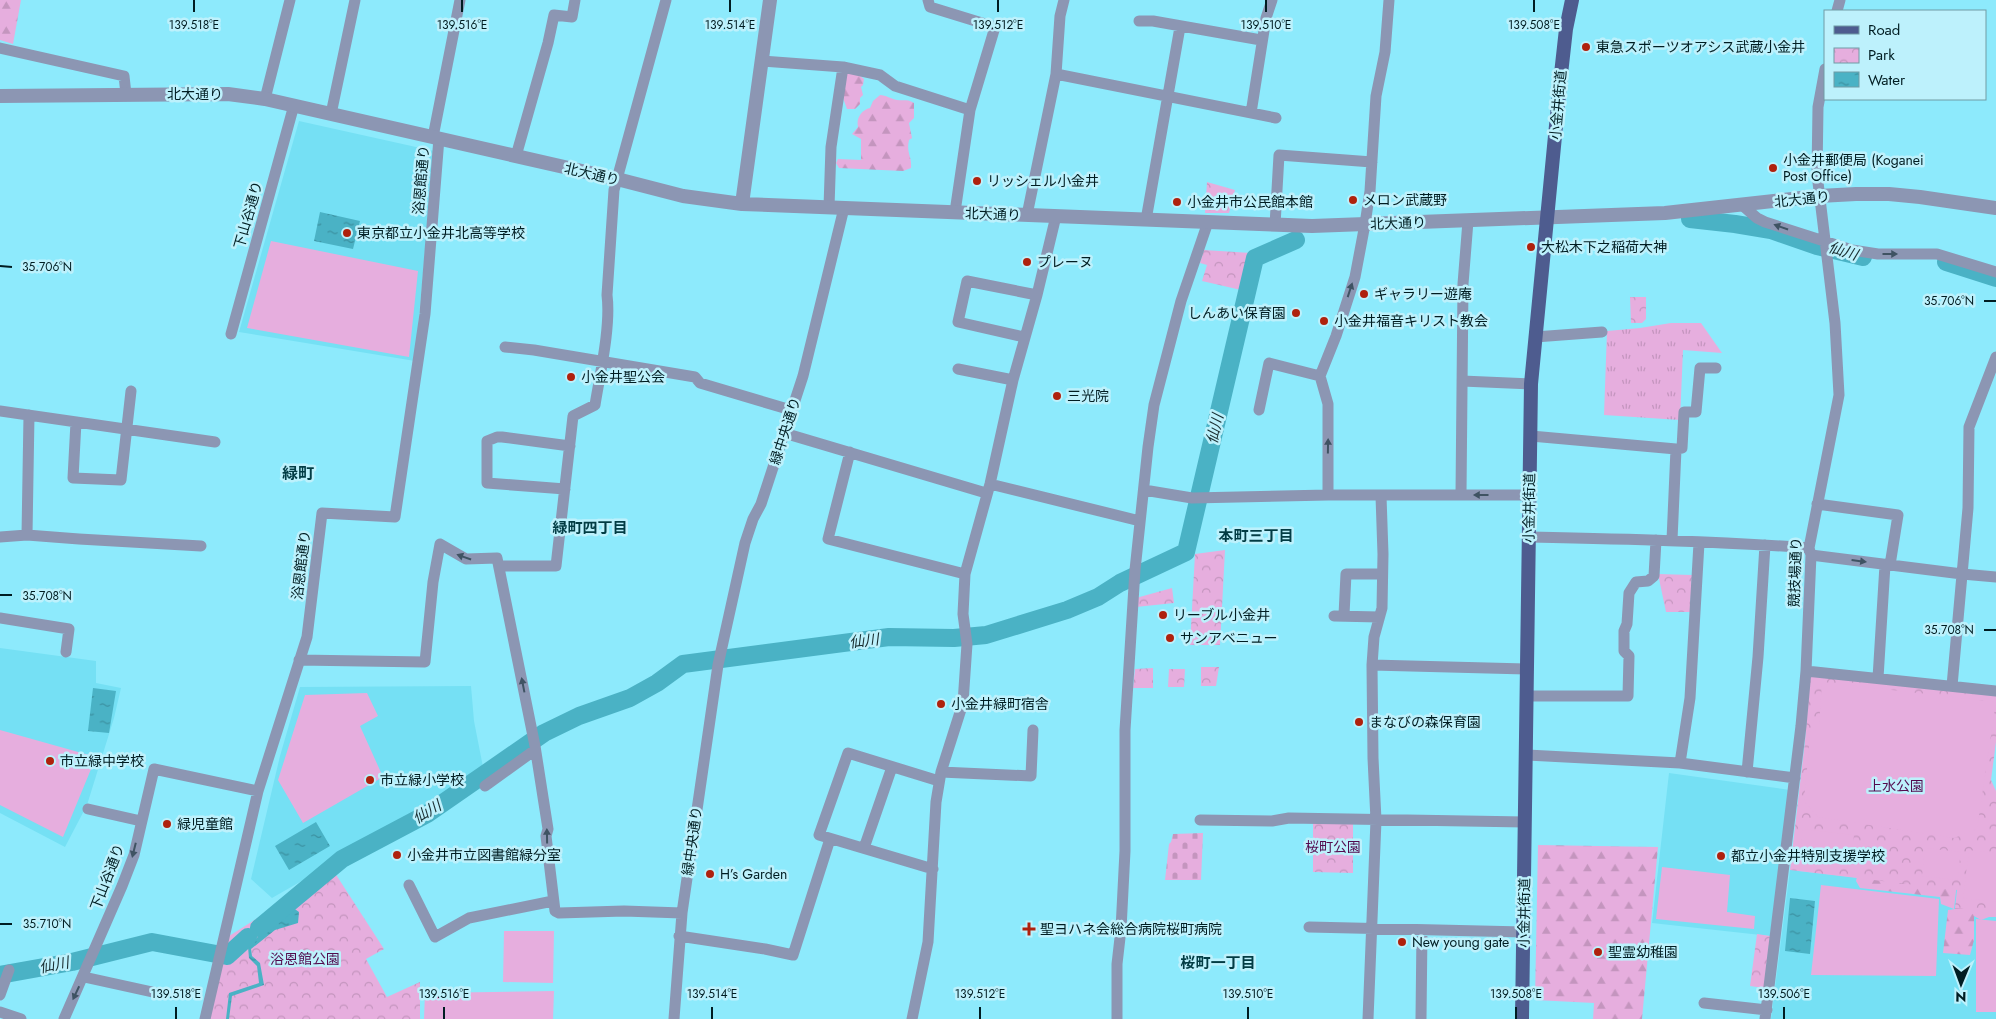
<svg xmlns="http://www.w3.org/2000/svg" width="1996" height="1019" font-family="Jost,'Noto Sans JP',sans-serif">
  <defs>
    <pattern id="grass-tufts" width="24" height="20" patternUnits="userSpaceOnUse" patternTransform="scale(1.25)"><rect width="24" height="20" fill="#e6aede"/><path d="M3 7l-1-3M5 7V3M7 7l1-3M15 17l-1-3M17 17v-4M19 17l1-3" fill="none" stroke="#c495be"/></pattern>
    <pattern id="forest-firs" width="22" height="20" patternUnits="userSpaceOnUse" patternTransform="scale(1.25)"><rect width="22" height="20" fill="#e6aede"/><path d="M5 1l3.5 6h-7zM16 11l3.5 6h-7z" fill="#c495be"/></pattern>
    <pattern id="cemetery-stones" width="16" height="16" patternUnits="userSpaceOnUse" patternTransform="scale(1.25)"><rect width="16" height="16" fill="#e6aede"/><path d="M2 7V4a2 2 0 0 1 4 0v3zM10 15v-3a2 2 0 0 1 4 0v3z" fill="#c495be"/></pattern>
    <pattern id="park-crowns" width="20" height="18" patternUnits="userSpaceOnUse" patternTransform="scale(1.25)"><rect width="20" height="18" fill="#e6aede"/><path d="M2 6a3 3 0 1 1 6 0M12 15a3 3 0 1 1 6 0" fill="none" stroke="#c495be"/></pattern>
    <pattern id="water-ripples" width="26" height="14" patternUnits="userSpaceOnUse" patternTransform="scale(1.25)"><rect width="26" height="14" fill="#4ab2c5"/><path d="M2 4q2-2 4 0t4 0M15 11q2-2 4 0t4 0" fill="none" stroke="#3b90a0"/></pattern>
  </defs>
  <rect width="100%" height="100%" fill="#8deafc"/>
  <path fill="#75e0f4" d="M299 121 434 151 415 361 239 332Z
    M0 648 96 661V683L121 688 114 718 87 805 65 847 0 813Z
    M471 686 474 721 483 767 425 810 272 898 251 879 280 756 300 687Z
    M1669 773 1790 790 1770 936 1652 923Z
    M1790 870 1958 889 1956 908 1996 912V1019H1771Z"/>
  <path fill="url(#grass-tufts)" d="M1671 323H1701L1722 353 1683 350 1680 420 1604 415 1607 331 1640 328Z"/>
  <path fill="url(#forest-firs)" d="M0 0H21L13 44 0 40Z
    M850 72 858 74 864 79 863 85 861 87 863 95 860 98V104L855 109H847L842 95 845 75Z
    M880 95C886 95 891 99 897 100 904 101 908 99 914 103V118L909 123 912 138 909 140C906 153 912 156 911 168L903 171 839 168 836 163 838 159 861 160V139L852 134 858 127C856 119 861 110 870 108L873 101Z
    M1538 845 1658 847 1642 1019H1593L1594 1003 1535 1000Z
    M1860 864 1957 882 1954 909 1941 904 1940 897 1860 888 1856 881Z
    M1957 899 1996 904V917H1989L1981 920 1974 916V940L1970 955 1943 953 1948 910 1955 909Z"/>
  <path fill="url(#cemetery-stones)" d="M1203 833 1201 880H1165L1169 844 1171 842 1173 834Z"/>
  <path fill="url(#park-crowns)" d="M1207 182 1235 190 1229 213H1205Z
    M1204 250 1251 253 1241 290 1202 281 1207 265 1200 263Z
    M1630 297H1646V319L1642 323H1631Z
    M1225 550 1220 645H1190L1195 554Z
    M1658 574 1692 575 1690 612H1666Z
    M1172 588 1174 603 1136 607V598Z
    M1201 667H1219L1216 686H1201Z
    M1153 668V688H1133L1135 669Z
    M1169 669H1185L1184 687H1168Z
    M1810 676 1996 696V742L1991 780 1996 791V912L1955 908 1957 890 1790 870 1805 741Z
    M1313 822 1353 823V873L1313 872Z
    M333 870 384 949 366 959 387 997 420 982V1019H208L226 938Z
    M1757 934 1770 936 1764 988 1750 986Z"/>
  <path fill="#e6aede" d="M271 241 418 271 409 357 247 328Z
    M1822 682 1996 702 1977 829 1954 838 1818 817 1804 801 1811 726H1819Z
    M367 693 378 716 360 726 383 777 303 823 278 780 305 695Z
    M0 730 96 757 63 837 0 805Z
    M1803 829 1854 835 1850 868 1799 862Z
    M1925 848 1961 852 1957 880 1922 876Z
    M1969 850 1996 853V902L1963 898Z
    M1662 867 1730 875 1727 912 1755 916 1754 929 1656 919Z
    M1821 885 1939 899 1936 976 1811 975Z
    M1976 919 1996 921V1012H1976Z
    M504 931H554L553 983 503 982Z
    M554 991 553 1019H424L425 993Z"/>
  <path fill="url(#water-ripples)" d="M320 212 360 221 353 249 314 241Z
    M93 688 116 691 109 733 88 731Z
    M316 822 330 846 289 870 275 846Z
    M1790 898 1815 901 1810 954 1785 951Z
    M289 905 299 912 298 923 275 930 251 949 252 956 260 963 264 985 232 996 229 1019H226L229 993 259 983 257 966 249 958 248 947Z"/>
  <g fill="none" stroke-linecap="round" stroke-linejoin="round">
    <path stroke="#4ab2c5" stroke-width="18" d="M1690 219 1735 224 1771 230 1817 246 1863 257
      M1946 262 1996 278
      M259 928 342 859 427 814 544 733 579 716 630 698 657 683 683 664 889 637 954 638 986 635 1067 610 1098 597 1120 583 1186 552 1255 258 1296 240
      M0 975 72 962 152 942 227 956 248 937"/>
    <path stroke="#8c96b3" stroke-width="11" d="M928 0 930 7 995 27 970 110 955 212
      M1837 11 1840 0
      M1139 21H1153L1261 40
      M0 48 124 76 126 94
      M762 61 843 67 880 75 895 86 970 110
      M1056 74 1276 118
      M265 99 290 0
      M1251 113 1266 18 1272 0
      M331 114 355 0
      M433 137 460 0
      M516 156 548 43 554 15 572 17 575 0
      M1742 205 1757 218 1765 222 1852 250 1878 254H1937L1996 272
      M829 207 831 147 843 67
      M1027 215 1056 74 1060 16 1064 0
      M1146 220 1180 27
      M1275 225 1279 155 1372 162
      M231 334 294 105
      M1024 337 958 322 967 281 1037 295
      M1535 337 1602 332
      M505 347 534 350 695 377 700 383 791 410
      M958 369 1013 380
      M1462 381 1531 384
      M1259 410 1269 363 1320 376
      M0 411 215 442
      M76 422 73 478 121 480 131 391
      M784 433 986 493
      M1531 436 1676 449 1672 540
      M1676 449 1682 448 1684 412H1696L1700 368H1716
      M850 452 828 539 965 574
      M990 484 1140 521
      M565 489 487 483V441L497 437H502L570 446
      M1144 490 1192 498 1328 495H1530
      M1461 494 1463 284 1468 221
      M1328 495V404L1320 376 1336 336 1355 277 1365 224 1370 191 1376 96 1385 52 1389 0
      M1817 504 1898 515 1890 565
      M27 535 29 415
      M0 537 27 535 79 539 201 546
      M1529 537C1622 539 1716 541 1809 548
      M1811 555 1962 574 1996 577
      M499 566H556L573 416 595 405C600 374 611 326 607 295L614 190 666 0
      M1344 615 1346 574H1382
      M1334 616 1379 617
      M0 618 69 629 66 652
      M299 660 425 662 433 582 440 544 466 559 497 558 535 746 548 829 546 836 555 911 559 913 624 911 682 913
      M1372 665 1527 669
      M1806 671 1996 691
      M1878 678 1885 565
      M1952 686 1968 508 1969 427 1996 357
      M1527 696H1628L1629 656 1624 651V631L1627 624 1629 593 1636 582 1648 581 1654 576 1656 540
      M1527 755 1680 763 1795 778
      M1680 763 1690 698 1699 543
      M941 772 1031 776 1033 730
      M1747 772 1758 657 1765 545
      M485 786 535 750
      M88 809 141 821
      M1200 820 1272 821 1289 818 1525 822
      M864 848 892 767
      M933 869 819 835 848 753 939 781
      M409 885 435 937 469 918 553 901
      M1309 927 1524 932
      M679 936 765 949 793 955 830 839
      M84 977 157 993
      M0 995 9 970
      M1704 1003 1767 1010
      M0 1012 21 1019
      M64 1019 122 886 134 855 154 769 258 791
      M205 1019 258 791 307 637 322 513 395 517 425 314 439 138
      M674 1019 682 913 718 665 745 543 753 519 761 504 803 376 844 208
      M912 1019 928 942 936 802 941 772 963 703 967 644 963 614 965 574 990 484 1013 380 1037 295 1056 216
      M1117 1019V964L1121 929 1125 851V730L1135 570 1148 447 1154 405 1181 301 1208 222
      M1368 1019 1376 820 1373 758 1372 665 1374 637 1382 608 1383 554 1381 496
      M1421 1019 1422 930
      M1765 1019 1801 726 1806 671 1811 555 1809 548 1839 395 1835 323 1817 174 1818 107 1825 69"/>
    <path stroke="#8c96b3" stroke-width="14" d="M0 96 228 94 265 99 617 179 683 196 742 204 1312 226 1665 213 1819 196 1856 194H1889L1920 197 1996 208
      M742 204 770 0"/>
    <path stroke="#4e5c8f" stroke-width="14" d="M1522 1019 1531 384 1561 74 1566 29 1572 0"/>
  </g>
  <defs><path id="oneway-solid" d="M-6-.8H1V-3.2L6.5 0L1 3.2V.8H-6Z" transform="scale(1.25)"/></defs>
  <g fill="#3f5363">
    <use href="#oneway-solid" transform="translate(1781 227) rotate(-161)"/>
    <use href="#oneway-solid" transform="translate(1890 254)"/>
    <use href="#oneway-solid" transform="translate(1350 290) rotate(-72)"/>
    <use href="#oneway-solid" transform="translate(1328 446) rotate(-89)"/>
    <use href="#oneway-solid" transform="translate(1481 495) rotate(-180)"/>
    <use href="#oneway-solid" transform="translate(464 557) rotate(-161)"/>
    <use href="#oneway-solid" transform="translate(1859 561) rotate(7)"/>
    <use href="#oneway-solid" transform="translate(523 685) rotate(-101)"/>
    <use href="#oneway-solid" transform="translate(547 836) rotate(-91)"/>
    <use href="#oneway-solid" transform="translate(134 850) rotate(104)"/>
    <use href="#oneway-solid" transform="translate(76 993) rotate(115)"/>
  </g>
  <path fill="none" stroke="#001d22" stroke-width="2" d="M194 12V0M462 12V0M730 12V0M998 12V0M1266 12V0M1534 12V0M0 266 12 267M1984 301H1996M0 595H12M1984 630H1996M0 924H12M176 1019V1007M444 1019V1007M712 1019V1007M980 1019V1007M1248 1019V1007M1516 1019V1007M1784 1019V1007"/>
  <g fill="#af210d" stroke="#bdf1fc" stroke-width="2">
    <circle cx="1586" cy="47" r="5"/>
    <circle cx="1773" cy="168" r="5"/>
    <circle cx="977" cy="181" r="5"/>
    <circle cx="1353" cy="200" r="5"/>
    <circle cx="1177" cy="202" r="5"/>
    <circle cx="347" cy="233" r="5"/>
    <circle cx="1531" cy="247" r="5"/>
    <circle cx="1027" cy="262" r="5"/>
    <circle cx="1364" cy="294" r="5"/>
    <circle cx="1296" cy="313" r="5"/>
    <circle cx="1324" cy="321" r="5"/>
    <circle cx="571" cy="377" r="5"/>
    <circle cx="1057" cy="396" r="5"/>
    <circle cx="1163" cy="615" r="5"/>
    <circle cx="1170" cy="638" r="5"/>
    <circle cx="941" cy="704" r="5"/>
    <circle cx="1359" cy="722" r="5"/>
    <circle cx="50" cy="761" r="5"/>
    <circle cx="370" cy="780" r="5"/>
    <circle cx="167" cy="824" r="5"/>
    <circle cx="397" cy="855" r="5"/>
    <circle cx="1721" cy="856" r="5"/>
    <circle cx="710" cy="874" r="5"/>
    <path d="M1026.5 921.5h5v5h5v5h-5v5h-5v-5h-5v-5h5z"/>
    <circle cx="1402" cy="942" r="5"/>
    <circle cx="1598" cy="952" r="5"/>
  </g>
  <g text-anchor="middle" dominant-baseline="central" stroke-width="5" stroke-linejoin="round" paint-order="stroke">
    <g font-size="14" fill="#001d22" stroke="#bdf1fc" text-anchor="start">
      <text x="1596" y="47">東急スポーツオアシス武蔵小金井</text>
      <text x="1783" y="160">小金井郵便局 (Koganei<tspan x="1783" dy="16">Post Office)</tspan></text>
      <text x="987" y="181">リッシェル小金井</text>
      <text x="1363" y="200">メロン武蔵野</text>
      <text x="1187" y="202">小金井市公民館本館</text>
      <text x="357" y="233">東京都立小金井北高等学校</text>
      <text x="1541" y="247">大松木下之稲荷大神</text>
      <text x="1037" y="262">プレーヌ</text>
      <text x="1374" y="294">ギャラリー遊庵</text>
      <text x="1286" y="313" text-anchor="end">しんあい保育園</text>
      <text x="1334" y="321">小金井福音キリスト教会</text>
      <text x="581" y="377">小金井聖公会</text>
      <text x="1067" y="396">三光院</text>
      <text x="1173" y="615">リーブル小金井</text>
      <text x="1180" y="638">サンアベニュー</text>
      <text x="951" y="704">小金井緑町宿舎</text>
      <text x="1369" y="722">まなびの森保育園</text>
      <text x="60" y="761">市立緑中学校</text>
      <text x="380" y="780">市立緑小学校</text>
      <text x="177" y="824">緑児童館</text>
      <text x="407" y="855">小金井市立図書館緑分室</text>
      <text x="1731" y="856">都立小金井特別支援学校</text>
      <text x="720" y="874">H’s Garden</text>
      <text x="1040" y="929">聖ヨハネ会総合病院桜町病院</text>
      <text x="1412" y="942">New young gate</text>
      <text x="1608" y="952">聖霊幼稚園</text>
    </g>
    <g font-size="14" fill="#001d22" stroke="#bdf1fc">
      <text x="195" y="94">北大通り</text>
      <text transform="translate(1558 105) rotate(-85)">小金井街道</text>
      <text transform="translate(592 174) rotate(13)">北大通り</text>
      <text transform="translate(421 180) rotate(-85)">浴恩館通り</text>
      <text transform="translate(1802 199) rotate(-6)">北大通り</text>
      <text transform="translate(993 214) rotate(2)">北大通り</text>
      <text transform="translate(248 215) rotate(-74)">下山谷通り</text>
      <text transform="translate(1398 223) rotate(-2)">北大通り</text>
      <text transform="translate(785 431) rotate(-72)">緑中央通り</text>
      <text transform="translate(1529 508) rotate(-89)">小金井街道</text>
      <text transform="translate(301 565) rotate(-83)">浴恩館通り</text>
      <text transform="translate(1795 572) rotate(-88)">競技場通り</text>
      <text transform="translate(692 841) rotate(-82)">緑中央通り</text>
      <text transform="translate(107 877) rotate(-69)">下山谷通り</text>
      <text transform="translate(1524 913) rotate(-89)">小金井街道</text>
    </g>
    <g font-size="14" fill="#530b4e" stroke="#bdf1fc">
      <text x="1896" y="786">上水公園</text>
      <text x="1333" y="847">桜町公園</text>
      <text x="305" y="959">浴恩館公園</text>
    </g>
    <g font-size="15" font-style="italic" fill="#192d30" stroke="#bdf1fc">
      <text transform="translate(1843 251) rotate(17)">仙川</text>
      <text transform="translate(1215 429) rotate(-77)">仙川</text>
      <text transform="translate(864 641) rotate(-7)">仙川</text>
      <text transform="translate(427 812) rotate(-31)">仙川</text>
      <text transform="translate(54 965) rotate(-11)">仙川</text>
    </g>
    <g font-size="15" font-weight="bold" fill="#023c44" stroke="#bdf1fc">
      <text x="590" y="528">緑町四丁目</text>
      <text x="1256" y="536">本町三丁目</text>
      <text x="1218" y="963">桜町一丁目</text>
    </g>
    <g font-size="16" font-weight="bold" fill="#023c44" stroke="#bdf1fc">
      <text x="298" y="473">緑町</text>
    </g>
  </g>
  <g font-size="12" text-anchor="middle" fill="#001d22" stroke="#bdf1fc" stroke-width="5" stroke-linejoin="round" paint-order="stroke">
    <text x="194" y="29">139.518°E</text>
    <text x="462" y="29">139.516°E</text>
    <text x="730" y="29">139.514°E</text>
    <text x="998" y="29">139.512°E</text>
    <text x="1266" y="29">139.510°E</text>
    <text x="1534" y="29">139.508°E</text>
    <text x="47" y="271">35.706°N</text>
    <text x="1949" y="305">35.706°N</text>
    <text x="47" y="600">35.708°N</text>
    <text x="1949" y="634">35.708°N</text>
    <text x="47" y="928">35.710°N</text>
    <text x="176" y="998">139.518°E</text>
    <text x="444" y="998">139.516°E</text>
    <text x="712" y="998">139.514°E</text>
    <text x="980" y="998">139.512°E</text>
    <text x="1248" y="998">139.510°E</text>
    <text x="1516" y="998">139.508°E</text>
    <text x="1784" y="998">139.506°E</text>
  </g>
  <rect x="1824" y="10" width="162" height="90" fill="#bdf1fc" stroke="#719ca5"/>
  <rect x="1834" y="26" width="25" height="8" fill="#4e5c8f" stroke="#719ca5"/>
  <text x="1868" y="35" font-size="15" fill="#001d22">Road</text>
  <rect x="1834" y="48" width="25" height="15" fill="url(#park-crowns)" stroke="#719ca5"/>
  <text x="1868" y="60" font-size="15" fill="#001d22">Park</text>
  <rect x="1834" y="72" width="25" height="15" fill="url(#water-ripples)" stroke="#719ca5"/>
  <text x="1868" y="85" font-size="15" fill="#001d22">Water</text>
  <g transform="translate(1961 984) rotate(181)" stroke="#bdf1fc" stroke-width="4" paint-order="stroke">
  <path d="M0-4L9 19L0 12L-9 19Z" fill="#001d22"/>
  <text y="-8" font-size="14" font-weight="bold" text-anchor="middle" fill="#001d22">N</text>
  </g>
</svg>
